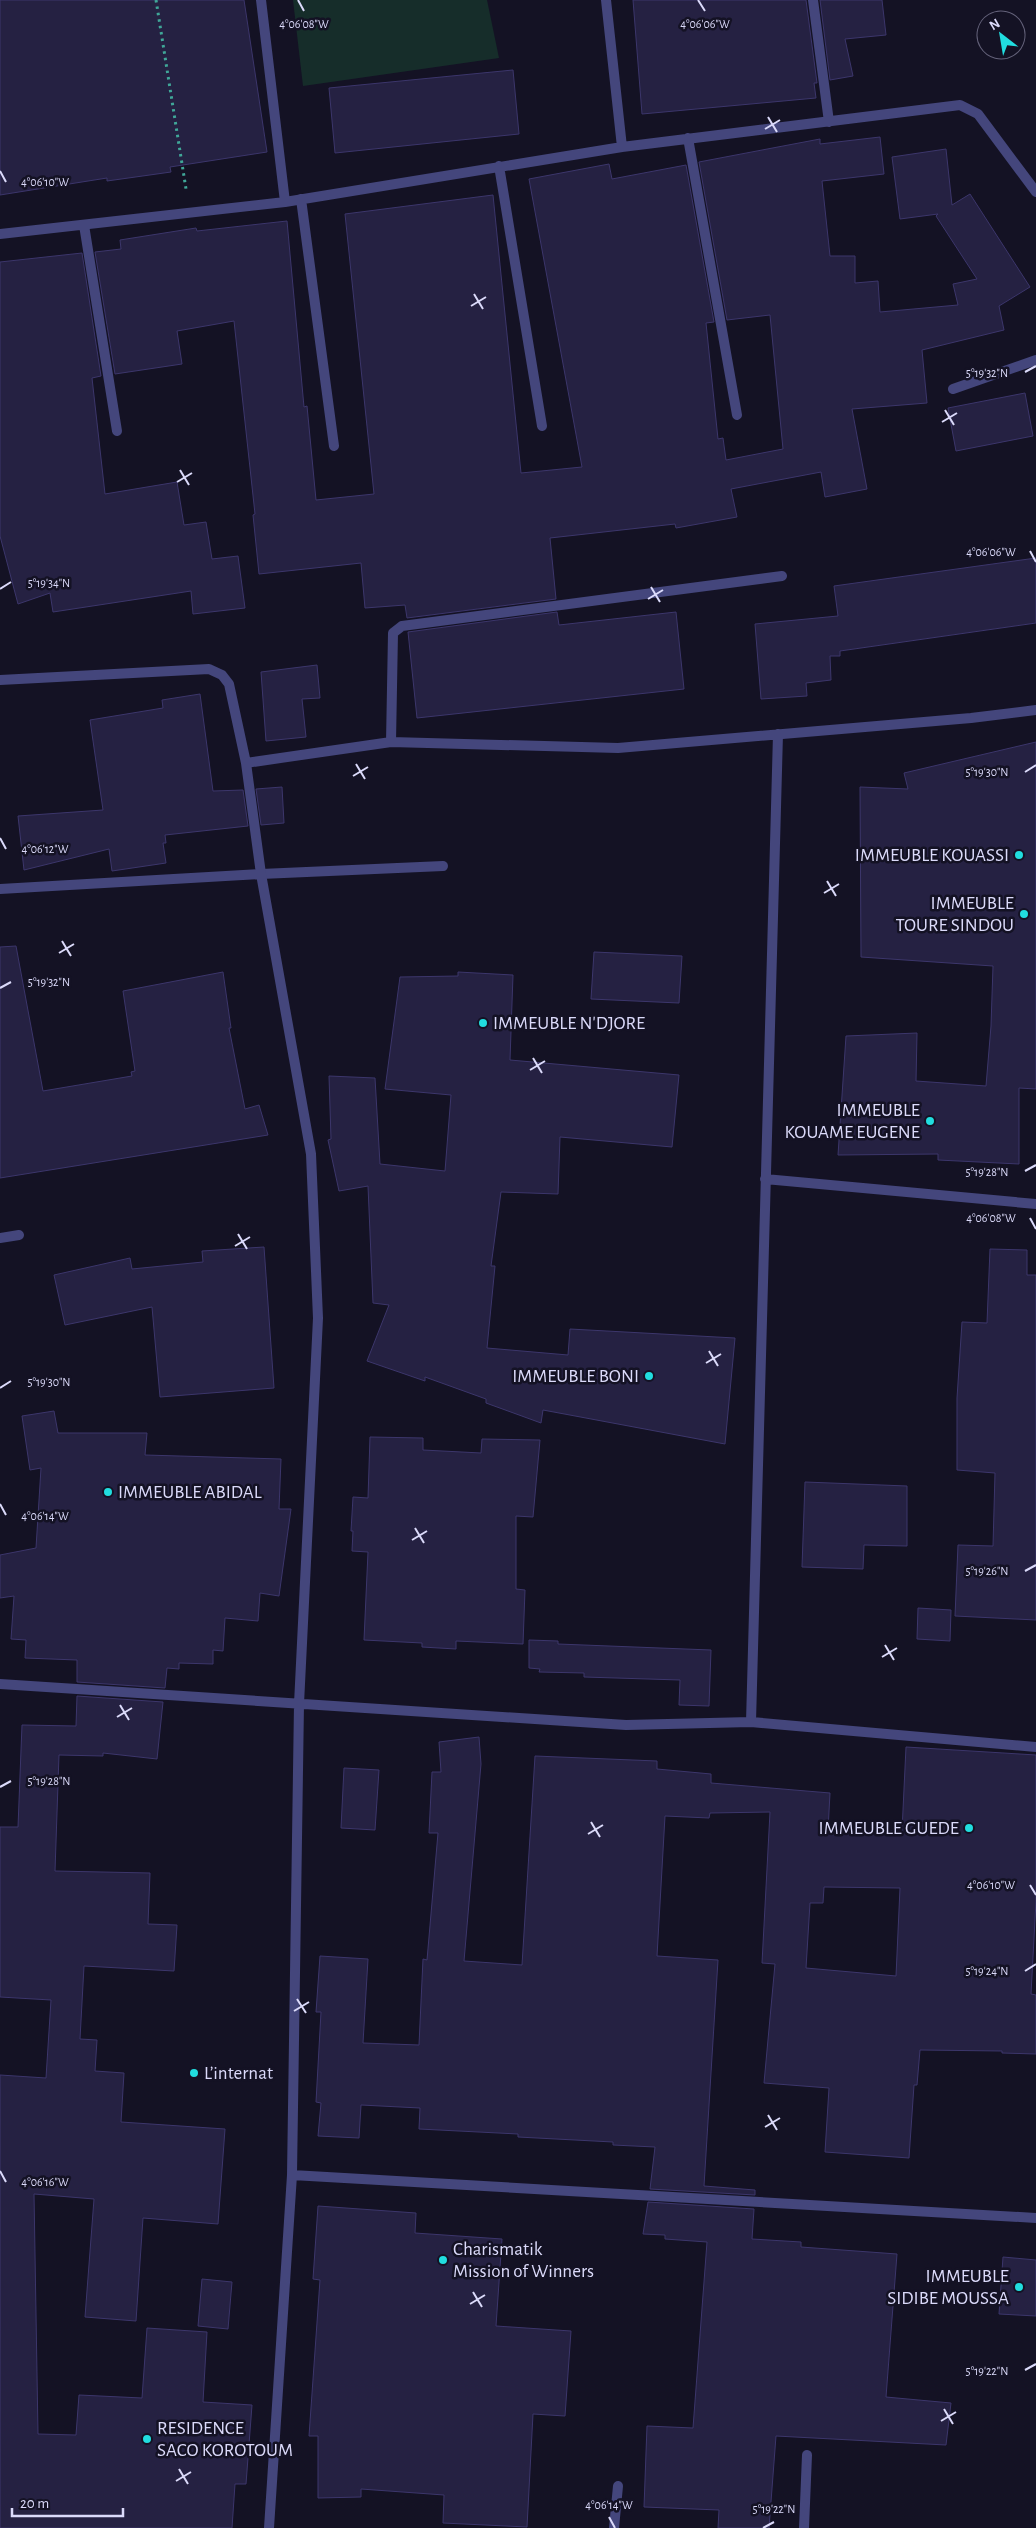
<svg xmlns="http://www.w3.org/2000/svg" width="1036" height="2528" font-family="'Alegreya Sans',sans-serif">
  <rect width="100%" height="100%" fill="#141224"/>
  <path fill="#162d2a" d="M293 0H487L499 58 303 86Z"/>
  <path fill="#252142" stroke="#3c366b" fill-rule="evenodd" d="M0 0H244L267 152 170 167 171 172 107 181V178L0 195Z
    M633 0H806L817 83H814L816 98 642 114Z
    M820 0H882L886 35 845 39 853 76 830 80Z
    M513 70 519 134 335 153 329 88Z
    M880 137 884 174 822 181 830 256H855V283L878 281 880 312 958 305 953 284 977 279 936 216 938 214 900 219 892 157 946 149 952 205 970 194 1030 287 999 306 1004 330 922 350 927 403 852 409 867 489 825 497 821 472 731 489 737 517 676 528 675 524 550 538 556 599 407 618 405 605 365 608 361 563 259 574 253 515 255 514 234 321 177 331 182 364 115 374 95 252 121 249 120 240 196 228 197 231 287 221 304 407 307 406 316 500 374 494 345 214 493 195 521 473 582 467 529 179 609 164 612 179 686 165 714 322 706 323 718 439 723 438 726 460 783 449 770 315 727 320 699 162 820 139V144Z
    M82 253 101 376 92 378 105 494 177 482 184 525 206 522 212 559 238 556 245 608 193 614 191 591 53 612 50 593 18 604 0 536V262Z
    M1025 393 1033 436 956 451 948 408Z
    M1036 558V623L840 651V656H830L831 680 806 683 807 696 761 699 755 624 838 616 834 586Z
    M557 612 559 625 676 612 684 689 417 718 408 632Z
    M317 665 320 698 302 699 306 737 266 741 261 672Z
    M200 694 213 791 243 790 248 826 165 835 166 843H163L166 863 112 871 109 849 24 870 18 816 103 810 90 720 163 708 162 700Z
    M1036 742V1089L1019 1088V1164L938 1160V1154L838 1155 846 1036 917 1033 916 1081 986 1086 991 1026 993 966 861 957 860 787 908 789 904 773Z
    M282 787 284 823 261 825 256 789Z
    M16 946 43 1091 132 1076 131 1072 135 1071 123 991 223 972 231 1028H229L245 1109 259 1105 268 1135 0 1178V947Z
    M594 952 682 956 679 1003 591 999Z
    M458 972 513 975 510 1060 679 1075 672 1147 560 1137 558 1194 501 1192 491 1266H495L487 1348 568 1355 570 1329 735 1338 725 1444 543 1410 541 1423 486 1403V1399L425 1377V1381L367 1361 389 1305 373 1303 368 1186 339 1191 328 1140 331 1139 329 1076 375 1078 380 1164 445 1171 451 1095 385 1089 400 977 458 976Z
    M264 1247 274 1388 160 1397 152 1307 65 1325 54 1275 130 1258 132 1269 203 1262 202 1251Z
    M990 1249 1027 1250V1275H1036V1620L955 1616 958 1545 993 1546 995 1473 957 1470V1398L962 1322 987 1323Z
    M54 1411 58 1433H147L145 1455 281 1459 279 1509H291L279 1596 260 1593 258 1621 225 1618 223 1651 213 1650V1664L179 1663V1669L167 1668 165 1688 77 1682V1660L25 1658 26 1640 11 1639 14 1596 0 1598V1555L36 1548 41 1468 30 1470 22 1416Z
    M370 1437 423 1438V1450L481 1453 482 1439 540 1440 533 1517 516 1516V1589L525 1590 523 1644 456 1641V1649L422 1647V1643L364 1640 368 1552 352 1551 353 1531H351L353 1497 368 1498Z
    M805 1482 907 1486V1546L864 1545 863 1569 802 1567Z
    M918 1608 951 1610 950 1641 917 1639Z
    M529 1640 558 1641V1644L711 1650 709 1706 679 1705 680 1680 584 1677V1673L539 1672 540 1669 529 1668Z
    M77 1696 163 1702 157 1759 103 1753V1756L59 1755 55 1871 150 1873 148 1924 177 1925 174 1971 84 1966 80 2039 97 2040 95 2071 124 2073 121 2122 225 2129 218 2224 143 2218 136 2321 85 2317 94 2199 34 2194 38 2434 76 2435 79 2395 142 2398 147 2328 207 2332 203 2402 252 2405 246 2484H235L232 2528H0V2075L46 2078 51 2000 0 1997V1827H18L22 1725 76 1726Z
    M479 1737 481 1764 464 1961 522 1965 535 1756 657 1761V1769L711 1774V1783L830 1793 828 1830 902 1831 906 1747 1036 1755V1901L1031 1994 1036 1995V2054L1002 2053V2051L920 2050 917 2085H914L909 2158 825 2152 829 2088 764 2083 775 1964 762 1963 770 1812 710 1813 709 1818 665 1816 657 1956 718 1960 704 2186 755 2190V2195L650 2189 655 2147 613 2145V2142L518 2137V2134L419 2129 420 2108 361 2105 359 2138 318 2136 321 2103 316 2102 321 2012H316L320 1956 368 1959 363 2043 419 2045 423 1959 427 1960 438 1833H429L432 1772H441L439 1742ZM824 1887 900 1888 896 1976 806 1968 810 1903H823Z
    M344 1768 379 1770 375 1830 341 1828Z
    M648 2202 754 2209 752 2239 801 2242V2247L897 2254 886 2397 951 2403 946 2445 776 2436 769 2528H718L719 2510 644 2507 647 2426 693 2428 707 2242 665 2239V2235L643 2234Z
    M318 2206 416 2213 415 2233 502 2239 496 2326 571 2331 565 2416 533 2414 527 2527 443 2523 444 2495 361 2489V2497L318 2498V2436H309L320 2280 313 2279Z
    M1003 2257 1036 2260V2316L999 2314Z
    M202 2279 232 2282 228 2329 198 2326Z"/>
  <g fill="none" stroke-linecap="round" stroke-linejoin="round">
    <path stroke="#40a798" stroke-width="3" stroke-dasharray="2.5 4" stroke-linecap="butt" d="M156 0 186 189"/>
    <path stroke="#44467c" stroke-width="10" d="M261 874 443 866"/>
    <path stroke="#44467c" stroke-width="10" d="M261 0 285 202
      M606 0 622 147
      M813 0 829 122
      M688 138 737 415
      M499 166 542 426
      M301 199 334 446
      M84 225 117 431
      M0 234 285 202 622 147 960 105 978 114 1036 192
      M953 389 1036 360
      M0 680 209 669 222 675 229 684 246 763 261 874 311 1154 318 1318 299 1704 292 2175 269 2528
      M391 742 393 633 402 626 782 576
      M246 763 391 742 618 748 971 718 1036 710
      M0 889 261 874
      M765 1179 1036 1204
      M0 1238 19 1235
      M0 1684 626 1725 751 1722 1036 1747
      M751 1722 778 734
      M292 2175 1036 2218
      M614 2528 618 2486
      M804 2528 807 2455"/>
  </g>
  <path fill="none" stroke="#dbdafa" stroke-width="2" d="M298 0 304 11M698 0 705 11M768 117 777 132M765 129 780 120M0 171 6 182M474 294 483 309M471 306 486 297M1025 372 1036 366M945 410 954 425M942 422 957 413M180 470 189 485M177 482 192 473M1030 551 1036 562M651 587 660 602M0 589 11 582M648 599 663 590M356 764 365 779M1025 772 1036 765M353 776 368 767M0 838 6 849M827 881 836 896M824 893 839 884M62 941 71 956M59 953 74 944M0 988 11 982M533 1058 542 1073M530 1070 545 1061M1025 1171 1036 1165M1030 1218 1036 1229M238 1234 247 1249M235 1246 250 1237M709 1351 718 1366M706 1363 721 1354M0 1388 11 1381M0 1504 6 1515M415 1528 424 1543M412 1540 427 1531M1025 1571 1036 1565M885 1645 894 1660M882 1657 897 1648M120 1705 129 1720M117 1717 132 1708M0 1787 11 1781M591 1822 600 1837M588 1834 603 1825M1030 1885 1036 1895M1025 1971 1036 1964M297 1999 306 2013M294 2011 309 2002M768 2115 777 2130M765 2127 780 2118M0 2171 6 2182M473 2292 482 2307M470 2304 485 2295M1025 2370 1036 2364M944 2409 953 2424M941 2421 956 2412M179 2469 188 2484M176 2481 191 2472M609 2517 615 2528M763 2528 774 2522"/>
  <g fill="#21dddf" stroke="#141224" stroke-width="2">
    <circle cx="1019" cy="855" r="5"/>
    <circle cx="1024" cy="914" r="5"/>
    <circle cx="483" cy="1023" r="5"/>
    <circle cx="930" cy="1121" r="5"/>
    <circle cx="649" cy="1376" r="5"/>
    <circle cx="108" cy="1492" r="5"/>
    <circle cx="969" cy="1828" r="5"/>
    <circle cx="194" cy="2073" r="5"/>
    <circle cx="443" cy="2260" r="5"/>
    <circle cx="1019" cy="2287" r="5"/>
    <circle cx="147" cy="2439" r="5"/>
  </g>
  <g text-anchor="middle" dominant-baseline="central" stroke-width="5" stroke-linejoin="round" paint-order="stroke">
    <g font-size="19" fill="#dbdafa" stroke="#141224" text-anchor="end">
      <text x="1009" y="855">IMMEUBLE KOUASSI</text>
      <text x="1014" y="903">IMMEUBLE<tspan x="1014" dy="22">TOURE SINDOU</tspan></text>
      <text x="493" y="1023" text-anchor="start">IMMEUBLE N'DJORE</text>
      <text x="920" y="1110">IMMEUBLE<tspan x="920" dy="22">KOUAME EUGENE</tspan></text>
      <text x="639" y="1376">IMMEUBLE BONI</text>
      <text x="118" y="1492" text-anchor="start">IMMEUBLE ABIDAL</text>
      <text x="959" y="1828">IMMEUBLE GUEDE</text>
      <text x="204" y="2073" text-anchor="start">L’internat</text>
      <text x="453" y="2249" text-anchor="start">Charismatik<tspan x="453" dy="22">Mission of Winners</tspan></text>
      <text x="1009" y="2276">IMMEUBLE<tspan x="1009" dy="22">SIDIBE MOUSSA</tspan></text>
      <text x="157" y="2428" text-anchor="start">RESIDENCE<tspan x="157" dy="22">SACO KOROTOUM</tspan></text>
    </g>
  </g>
  <g font-size="12" text-anchor="middle" fill="#dbdafa" stroke="#141224" stroke-width="5" stroke-linejoin="round" paint-order="stroke">
    <text x="304" y="28">4°06'08"W</text>
    <text x="705" y="28">4°06'06"W</text>
    <text x="45" y="186">4°06'10"W</text>
    <text x="987" y="377">5°19'32"N</text>
    <text x="991" y="556">4°06'06"W</text>
    <text x="49" y="587">5°19'34"N</text>
    <text x="987" y="776">5°19'30"N</text>
    <text x="45" y="853">4°06'12"W</text>
    <text x="49" y="986">5°19'32"N</text>
    <text x="987" y="1176">5°19'28"N</text>
    <text x="991" y="1222">4°06'08"W</text>
    <text x="49" y="1386">5°19'30"N</text>
    <text x="45" y="1520">4°06'14"W</text>
    <text x="987" y="1575">5°19'26"N</text>
    <text x="49" y="1785">5°19'28"N</text>
    <text x="991" y="1889">4°06'10"W</text>
    <text x="987" y="1975">5°19'24"N</text>
    <text x="45" y="2186">4°06'16"W</text>
    <text x="987" y="2375">5°19'22"N</text>
    <text x="609" y="2509">4°06'14"W</text>
    <text x="774" y="2513">5°19'22"N</text>
  </g>
  <g transform="translate(1001 35) rotate(329)"><circle r="24" fill="#141224" stroke="#64627a"/>
  <path d="M0-4L9 19L0 12L-9 19Z" fill="#21dddf"/>
  <text y="-8" font-size="14" font-weight="bold" text-anchor="middle" fill="#dbdafa">N</text>
  </g>
  <path d="M12 2508v8h111v-8" fill="none" stroke="#dbdafa" stroke-width="2.5"/>
  <text x="20" y="2508" font-size="15" fill="#dbdafa" stroke="#141224" stroke-width="4" paint-order="stroke">20 m</text>
</svg>
